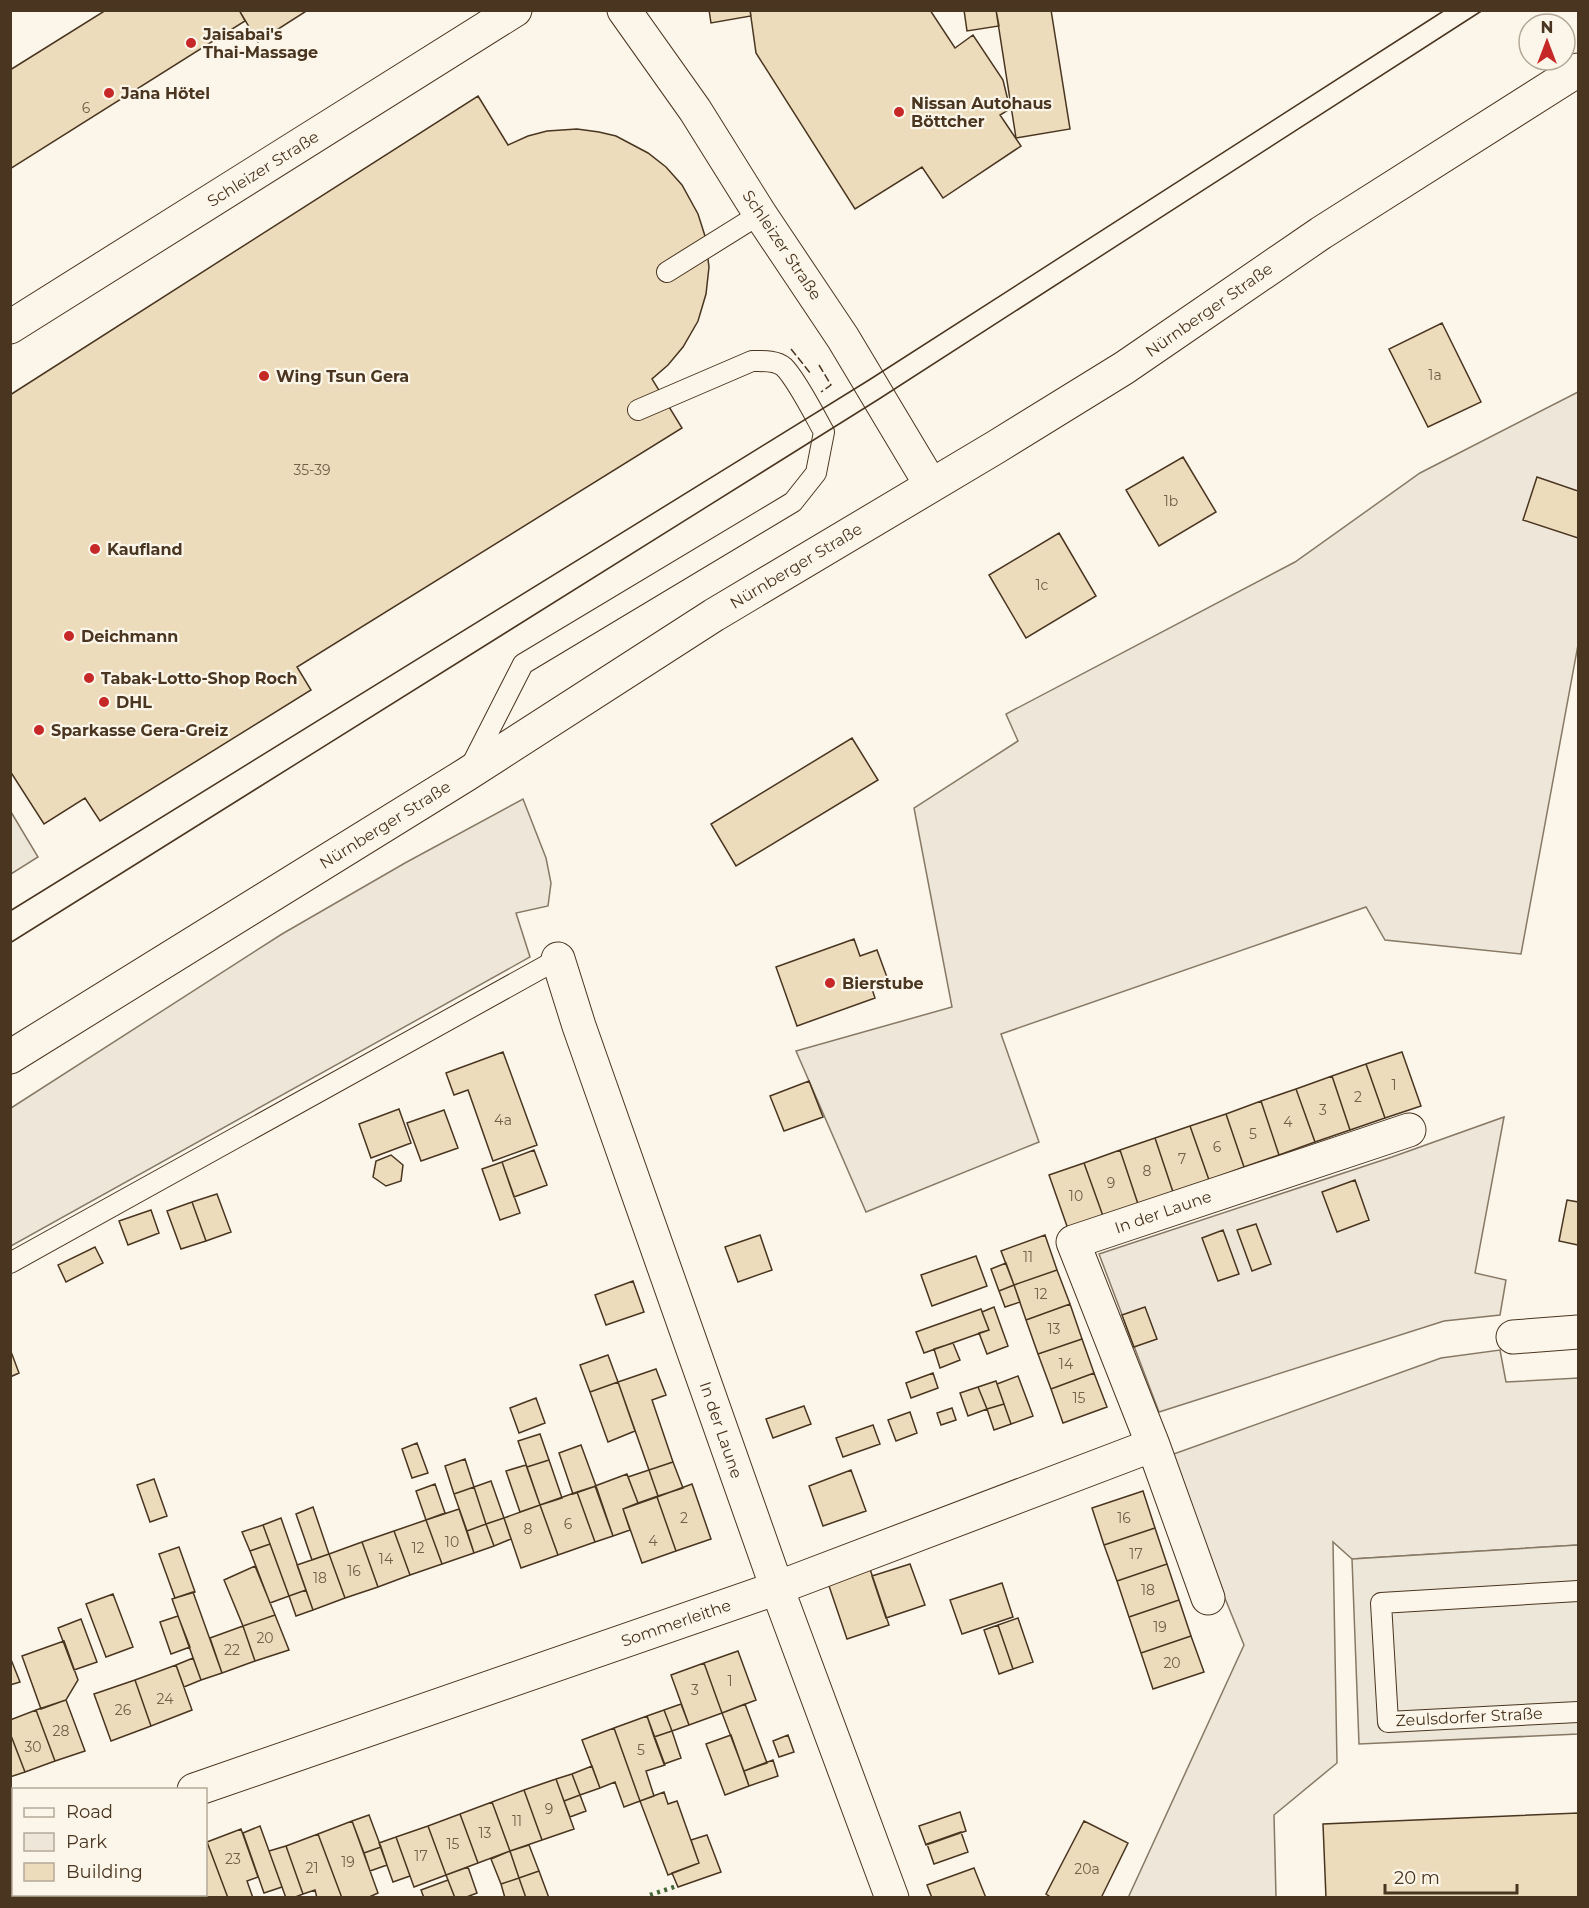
<svg xmlns="http://www.w3.org/2000/svg" width="1589" height="1908" font-family="Montserrat,sans-serif">
  <rect width="100%" height="100%" fill="#fbf6e9"/>
  <path fill="#ede6d9" stroke="#887966" stroke-width="1.5" d="M1578 392V645L1521 954 1385 940 1366 907 1001 1034 1039 1142 866 1212 796 1051 952 1007 914 808 1018 741 1006 714 1295 562 1420 473Z
    M523 799 546 858 551 883 548 906 516 913 530 957 11 1246V1108L282 934 405 863Z
    M1504 1117 1475 1273 1506 1280 1500 1315 1444 1321 1159 1412 1099 1254 1392 1157Z
    M1500 1350 1506 1382 1578 1378V1545L1352 1559 1333 1542 1337 1763 1274 1815 1276 1897 1128 1898 1244 1645 1211 1564 1171 1455 1441 1358Z"/>
  <path fill="#ede7d9" stroke="#887966" stroke-width="1.5" d="M11 812 38 857 11 874H10Z
    M1578 1545V1734L1359 1744 1352 1559Z"/>
  <path fill="#ecdcbc" stroke="#4a3520" stroke-width="1.5" d="M106 10H239L245 21 10 169V70Z
    M239 10H308L258 42Z
    M709 10H750L751 16 711 23Z
    M750 10H930L955 48 973 35 1003 80 1010 109 1000 115 1021 146 943 198 922 167 855 209 756 53Z
    M964 10H996L999 26 967 31Z
    M996 10H1051L1070 129 1016 138Z
    M478 96 508 145 528 136 547 131 577 129 599 132 616 136 648 153 666 167 682 185 698 214 705 236 709 267 706 294 698 321 683 347 668 365 652 379 682 428 297 667 311 690 100 821 85 798 44 824 10 771V395Z
    M1442 323 1481 402 1428 427 1389 349Z
    M1183 457 1216 512 1159 546 1126 490Z
    M1537 477 1578 491V538L1523 520Z
    M1059 533 1096 596 1026 638 989 575Z
    M852 738 878 780 736 866 711 824Z
    M854 939 860 956 877 950 888 980 871 986 875 998 797 1026 776 967Z
    M503 1052 537 1145 493 1161 468 1090 454 1095 446 1073Z
    M1402 1052 1421 1106 1385 1118 1366 1064Z
    M1366 1064 1385 1118 1350 1130 1332 1076Z
    M1332 1076 1350 1130 1315 1142 1296 1089Z
    M809 1081 823 1117 784 1131 770 1096Z
    M1296 1089 1315 1142 1279 1155 1261 1101Z
    M1261 1101 1279 1155 1244 1167 1226 1114Z
    M399 1109 411 1143 371 1158 359 1124Z
    M444 1110 458 1148 421 1161 407 1123Z
    M1226 1114 1244 1167 1209 1180 1190 1126Z
    M1190 1126 1209 1180 1173 1192 1155 1138Z
    M1155 1138 1173 1192 1138 1204 1120 1150Z
    M534 1150 547 1185 514 1197 502 1162Z
    M1120 1150 1138 1204 1103 1216 1084 1163Z
    M391 1155 403 1165 401 1181 386 1186 373 1177 376 1161Z
    M502 1162 520 1213 500 1220 482 1169Z
    M1084 1163 1103 1216 1068 1229 1049 1175Z
    M1355 1180 1369 1220 1337 1232 1322 1192Z
    M217 1194 231 1232 206 1241 192 1202Z
    M1567 1200 1578 1202V1245L1559 1241Z
    M192 1202 206 1241 181 1249 167 1211Z
    M151 1210 159 1233 128 1245 119 1221Z
    M1256 1224 1271 1264 1252 1271 1237 1230Z
    M1223 1230 1239 1274 1218 1281 1202 1238Z
    M760 1235 772 1270 738 1282 725 1247Z
    M1045 1235 1057 1270 1014 1285 1001 1251Z
    M95 1247 103 1263 66 1282 58 1265Z
    M976 1256 987 1286 932 1306 921 1275Z
    M1006 1263 1014 1285 999 1291 991 1269Z
    M1057 1270 1070 1304 1026 1320 1014 1285Z
    M633 1281 644 1312 606 1325 595 1295Z
    M1014 1285 1020 1302 1005 1307 999 1291Z
    M1070 1304 1082 1339 1038 1354 1026 1320Z
    M994 1307 1008 1346 987 1354 979 1333 989 1330 982 1312Z
    M1145 1307 1157 1339 1134 1347 1122 1315Z
    M981 1309 989 1330 924 1353 916 1332Z
    M1082 1339 1094 1373 1051 1389 1038 1354Z
    M953 1343 960 1360 940 1368 934 1349Z
    M10 1349 19 1373 10 1377Z
    M608 1355 618 1382 590 1392 580 1365Z
    M656 1369 666 1395 652 1400 673 1462 649 1470 618 1382Z
    M933 1373 938 1388 911 1398 906 1383Z
    M1094 1373 1107 1407 1063 1423 1051 1389Z
    M1018 1376 1033 1416 1011 1424 997 1384Z
    M996 1381 1004 1404 987 1409 978 1387Z
    M618 1382 635 1431 608 1442 590 1392Z
    M978 1387 987 1409 968 1416 960 1393Z
    M536 1398 545 1423 519 1433 510 1408Z
    M1004 1404 1011 1424 994 1430 987 1409Z
    M804 1406 811 1424 773 1438 766 1419Z
    M952 1408 956 1420 941 1425 937 1413Z
    M910 1412 917 1433 896 1441 888 1420Z
    M873 1425 880 1444 843 1457 836 1438Z
    M540 1434 549 1460 527 1467 518 1441Z
    M417 1443 428 1473 412 1478 402 1449Z
    M581 1445 596 1486 573 1494 559 1453Z
    M465 1459 474 1487 454 1494 445 1466Z
    M549 1460 562 1498 540 1505 527 1467Z
    M673 1462 683 1488 658 1496 649 1470Z
    M526 1465 540 1505 520 1512 506 1471Z
    M649 1470 658 1496 638 1503 628 1477Z
    M851 1470 866 1511 823 1526 809 1486Z
    M627 1474 638 1503 623 1509 630 1530 613 1536 595 1486Z
    M154 1479 167 1516 150 1522 137 1485Z
    M491 1481 504 1518 486 1524 474 1487Z
    M435 1484 445 1513 426 1520 416 1491Z
    M692 1484 711 1539 676 1551 657 1497Z
    M596 1486 613 1536 595 1542 577 1492Z
    M474 1487 486 1524 467 1531 454 1494Z
    M1143 1491 1155 1528 1104 1545 1092 1508Z
    M577 1492 595 1542 558 1555 540 1505Z
    M657 1497 676 1551 642 1563 623 1509Z
    M540 1505 558 1555 521 1568 504 1518Z
    M313 1507 329 1554 312 1560 296 1514Z
    M459 1509 474 1553 442 1564 426 1520Z
    M281 1518 306 1590 289 1596 263 1525Z
    M504 1518 511 1539 494 1546 486 1524Z
    M426 1520 442 1564 410 1575 394 1531Z
    M486 1524 494 1546 474 1553 467 1531Z
    M263 1525 270 1544 250 1551 242 1532Z
    M1155 1528 1167 1564 1117 1581 1104 1545Z
    M394 1531 410 1575 378 1587 362 1542Z
    M362 1542 378 1587 345 1598 329 1554Z
    M270 1544 289 1596 270 1603 250 1551Z
    M179 1547 195 1592 175 1598 159 1554Z
    M329 1554 345 1598 313 1610 297 1565Z
    M910 1564 925 1605 886 1618 872 1576Z
    M1167 1564 1179 1600 1129 1617 1117 1581Z
    M255 1566 275 1615 243 1626 224 1580Z
    M870 1569 889 1625 847 1639 828 1583Z
    M1002 1583 1013 1617 962 1634 950 1600Z
    M306 1590 313 1610 296 1616 289 1596Z
    M193 1592 222 1673 201 1680 172 1599Z
    M113 1594 133 1647 106 1657 86 1604Z
    M1179 1600 1191 1636 1141 1653 1129 1617Z
    M275 1615 289 1650 255 1661 243 1626Z
    M178 1616 190 1647 171 1654 160 1622Z
    M1018 1618 1033 1662 1013 1669 998 1625Z
    M81 1619 97 1662 74 1670 58 1628Z
    M998 1625 1013 1669 999 1674 984 1630Z
    M243 1626 255 1661 222 1673 210 1638Z
    M1191 1636 1204 1672 1153 1689 1141 1653Z
    M64 1641 78 1680 66 1700 41 1709 22 1656Z
    M738 1651 756 1700 722 1713 704 1663Z
    M10 1657 20 1682 10 1685Z
    M193 1658 201 1680 184 1687 176 1665Z
    M704 1663 722 1713 689 1725 671 1675Z
    M176 1665 192 1710 151 1726 135 1680Z
    M135 1680 151 1726 111 1741 94 1694Z
    M66 1700 85 1751 55 1761 36 1710Z
    M681 1704 689 1725 672 1731 664 1710Z
    M745 1704 767 1763 744 1771 722 1713Z
    M36 1710 55 1761 25 1772 10 1733V1720Z
    M664 1710 672 1731 654 1737 647 1716Z
    M647 1716 665 1765 646 1771 654 1796 640 1801 614 1728Z
    M614 1728 640 1801 624 1807 615 1782 600 1788 582 1740Z
    M672 1731 681 1758 664 1764 654 1737Z
    M10 1733 25 1772 10 1777Z
    M731 1735 749 1786 725 1795 706 1744Z
    M788 1735 794 1752 779 1757 773 1741Z
    M773 1760 778 1776 749 1786 744 1771Z
    M592 1766 600 1788 580 1795 572 1774Z
    M572 1774 580 1795 564 1801 556 1779Z
    M556 1779 574 1829 542 1840 524 1790Z
    M524 1790 542 1840 510 1851 492 1802Z
    M664 1792 668 1804 677 1801 699 1863 668 1875 640 1801Z
    M580 1795 586 1811 570 1817 564 1801Z
    M492 1802 510 1851 478 1863 460 1814Z
    M960 1812 966 1831 926 1845 919 1826Z
    M1578 1813V1898H1326L1323 1824Z
    M460 1814 478 1863 446 1875 428 1826Z
    M369 1815 381 1847 364 1853 352 1821Z
    M352 1821 378 1893 367 1898H342L318 1834Z
    M1084 1821 1128 1843 1101 1898H1052L1046 1894Z
    M260 1826 282 1887 264 1893 243 1833Z
    M428 1826 446 1875 414 1887 396 1837Z
    M241 1829 258 1877 247 1881 253 1898H228L207 1842Z
    M961 1832 968 1852 934 1864 927 1844Z
    M318 1834 342 1898H317L315 1890 303 1894 286 1846Z
    M707 1835 721 1872 678 1887 672 1873 699 1863 691 1840Z
    M396 1837 410 1876 393 1882 379 1843Z
    M206 1842H207L228 1898H190L189 1894H206Z
    M529 1845 539 1871 519 1878 510 1851Z
    M286 1846 303 1894 293 1898H286L269 1851Z
    M381 1847 387 1865 370 1871 364 1853Z
    M510 1851 519 1878 501 1884 491 1859Z
    M468 1867 477 1893 464 1898H455L446 1875Z
    M974 1868 986 1898H932L927 1885Z
    M539 1871 549 1898H526L519 1878Z
    M519 1878 526 1898H505L501 1884Z
    M448 1880 455 1898H424L421 1890Z
    M56 1894H90L91 1898H52Z
    M90 1894H133L134 1898H91Z"/>
  <g fill="none" stroke-linecap="round" stroke-linejoin="round">
    <defs>
      <path id="lane" d="M667 272 760 214
        M470 768 523 664 793 502 816 473 824 432C815 416 797 380 784 367 776 360 762 361 752 361L638 410
        M10 1263 558 959
        M1578 1591 1381 1603 1388 1722 1578 1712"/>
      <path id="street" d="M624 10 695 110 760 214 843 338 931 485
        M10 327 515 10
        M558 959 579 1026 777 1588 892 1898
        M1513 1337 1578 1332
        M1208 1598 1153 1445 1073 1242 1409 1130
        M194 1790 777 1588 1153 1445
        M10 1853 14 1852"/>
      <path id="secondary" d="M10 1057 467 774 714 615 996 447 1124 368 1321 233 1578 70"/>
    </defs>
    <use href="#lane" stroke="#4a3520" stroke-width="22"/>
    <use href="#street" stroke="#4a3520" stroke-width="35"/>
    <use href="#secondary" stroke="#4a3520" stroke-width="35"/>
    <use href="#lane" stroke="#fbf6e9" stroke-width="20"/>
    <use href="#street" stroke="#fbf6e9" stroke-width="33"/>
    <use href="#secondary" stroke="#fbf6e9" stroke-width="33"/>
    <path stroke="#4a3520" stroke-width="1.5" d="M10 911 869 380 1445 10
      M10 943 879 399 1483 10"/>
    <path stroke="#436837" stroke-width="4.5" stroke-dasharray="3 4.5" stroke-linecap="butt" d="M650 1895 677 1886"/>
    <path stroke="#4a3520" stroke-width="1.5" stroke-dasharray="8 3" stroke-linecap="butt" d="M791 349 811 374
      M819 365 831 385 821 392"/>
  </g>
  <g fill="#c62828" stroke="#fbf6e9" stroke-width="2">
    <circle cx="191" cy="43" r="6"/>
    <circle cx="109" cy="93" r="6"/>
    <circle cx="899" cy="112" r="6"/>
    <circle cx="264" cy="376" r="6"/>
    <circle cx="95" cy="549" r="6"/>
    <circle cx="69" cy="636" r="6"/>
    <circle cx="89" cy="678" r="6"/>
    <circle cx="104" cy="702" r="6"/>
    <circle cx="39" cy="730" r="6"/>
    <circle cx="830" cy="983" r="6"/>
  </g>
  <g text-anchor="middle" dominant-baseline="central" stroke-width="4.5" stroke-linejoin="round" paint-order="stroke">
    <g font-size="14" fill="#725f47">
      <text x="86" y="108">6</text>
      <text x="1435" y="375">1a</text>
      <text x="312" y="470">35-39</text>
      <text x="1171" y="501">1b</text>
      <text x="1042" y="585">1c</text>
      <text x="1394" y="1085">1</text>
      <text x="1358" y="1097">2</text>
      <text x="1323" y="1110">3</text>
      <text x="503" y="1120">4a</text>
      <text x="1288" y="1122">4</text>
      <text x="1253" y="1134">5</text>
      <text x="1217" y="1147">6</text>
      <text x="1182" y="1159">7</text>
      <text x="1147" y="1171">8</text>
      <text x="1111" y="1183">9</text>
      <text x="1076" y="1196">10</text>
      <text x="1028" y="1257">11</text>
      <text x="1041" y="1294">12</text>
      <text x="1054" y="1329">13</text>
      <text x="1066" y="1364">14</text>
      <text x="1079" y="1398">15</text>
      <text x="684" y="1518">2</text>
      <text x="1124" y="1518">16</text>
      <text x="568" y="1524">6</text>
      <text x="528" y="1529">8</text>
      <text x="653" y="1541">4</text>
      <text x="452" y="1542">10</text>
      <text x="418" y="1548">12</text>
      <text x="1136" y="1554">17</text>
      <text x="386" y="1559">14</text>
      <text x="354" y="1571">16</text>
      <text x="320" y="1578">18</text>
      <text x="1148" y="1590">18</text>
      <text x="1160" y="1627">19</text>
      <text x="265" y="1638">20</text>
      <text x="232" y="1650">22</text>
      <text x="1172" y="1663">20</text>
      <text x="730" y="1681">1</text>
      <text x="695" y="1690">3</text>
      <text x="165" y="1699">24</text>
      <text x="123" y="1710">26</text>
      <text x="61" y="1731">28</text>
      <text x="33" y="1747">30</text>
      <text x="641" y="1750">5</text>
      <text x="549" y="1809">9</text>
      <text x="517" y="1821">11</text>
      <text x="485" y="1833">13</text>
      <text x="453" y="1844">15</text>
      <text x="421" y="1856">17</text>
      <text x="233" y="1859">23</text>
      <text x="348" y="1862">19</text>
      <text x="312" y="1868">21</text>
      <text x="1087" y="1869">20a</text>
    </g>
    <g font-size="16" font-weight="bold" fill="#4a3520" stroke="#fbf6e9" text-anchor="start">
      <text x="203" y="34">Jaisabai's<tspan x="203" dy="18">Thai-Massage</tspan></text>
      <text x="121" y="93">Jana Hötel</text>
      <text x="911" y="103">Nissan Autohaus<tspan x="911" dy="18">Böttcher</tspan></text>
      <text x="276" y="376">Wing Tsun Gera</text>
      <text x="107" y="549">Kaufland</text>
      <text x="81" y="636">Deichmann</text>
      <text x="101" y="678">Tabak-Lotto-Shop Roch</text>
      <text x="116" y="702">DHL</text>
      <text x="51" y="730">Sparkasse Gera-Greiz</text>
      <text x="842" y="983">Bierstube</text>
    </g>
    <g font-size="16" fill="#4a3520" stroke="#fbf6e9">
      <text transform="translate(263 169) rotate(-32)">Schleizer Straße</text>
      <text transform="translate(782 245) rotate(56)">Schleizer Straße</text>
      <text transform="translate(1209 310) rotate(-35)">Nürnberger Straße</text>
      <text transform="translate(796 566) rotate(-31)">Nürnberger Straße</text>
      <text transform="translate(385 825) rotate(-32)">Nürnberger Straße</text>
      <text transform="translate(1163 1212) rotate(-19)">In der Laune</text>
      <text transform="translate(721 1430) rotate(71)">In der Laune</text>
      <text transform="translate(676 1623) rotate(-19)">Sommerleithe</text>
      <text transform="translate(1469 1717) rotate(-3)">Zeulsdorfer Straße</text>
    </g>
  </g>
  <rect width="1589" height="1908" fill="none" stroke="#4a3520" stroke-width="24"/>
  <rect x="12" y="1788" width="195" height="108" fill="#fbf6e9" stroke="#b4a999" stroke-width="1.5"/>
  <rect x="24" y="1808" width="30" height="9" fill="#fbf6e9" stroke="#b4a999" stroke-width="1.5"/>
  <text x="66" y="1818" font-size="18" fill="#4a3520">Road</text>
  <rect x="24" y="1833" width="30" height="18" fill="#ede6d9" stroke="#b4a999" stroke-width="1.5"/>
  <text x="66" y="1848" font-size="18" fill="#4a3520">Park</text>
  <rect x="24" y="1863" width="30" height="18" fill="#ecdcbc" stroke="#b4a999" stroke-width="1.5"/>
  <text x="66" y="1878" font-size="18" fill="#4a3520">Building</text>
  <g transform="translate(1547 42)"><circle r="28" fill="#fbf6e9" stroke="#b4a999" stroke-width="1.5"/>
  <path d="M0-4.5L10 22L0 15L-10 22Z" fill="#c62828"/>
  <text y="-9" font-size="16" font-weight="bold" text-anchor="middle" fill="#4a3520">N</text>
  </g>
  <path d="M1385 1884v9h132v-9" fill="none" stroke="#4a3520" stroke-width="3"/>
  <text x="1394" y="1884" font-size="18" fill="#4a3520" stroke="#fbf6e9" stroke-width="4.5" paint-order="stroke">20 m</text>
</svg>
